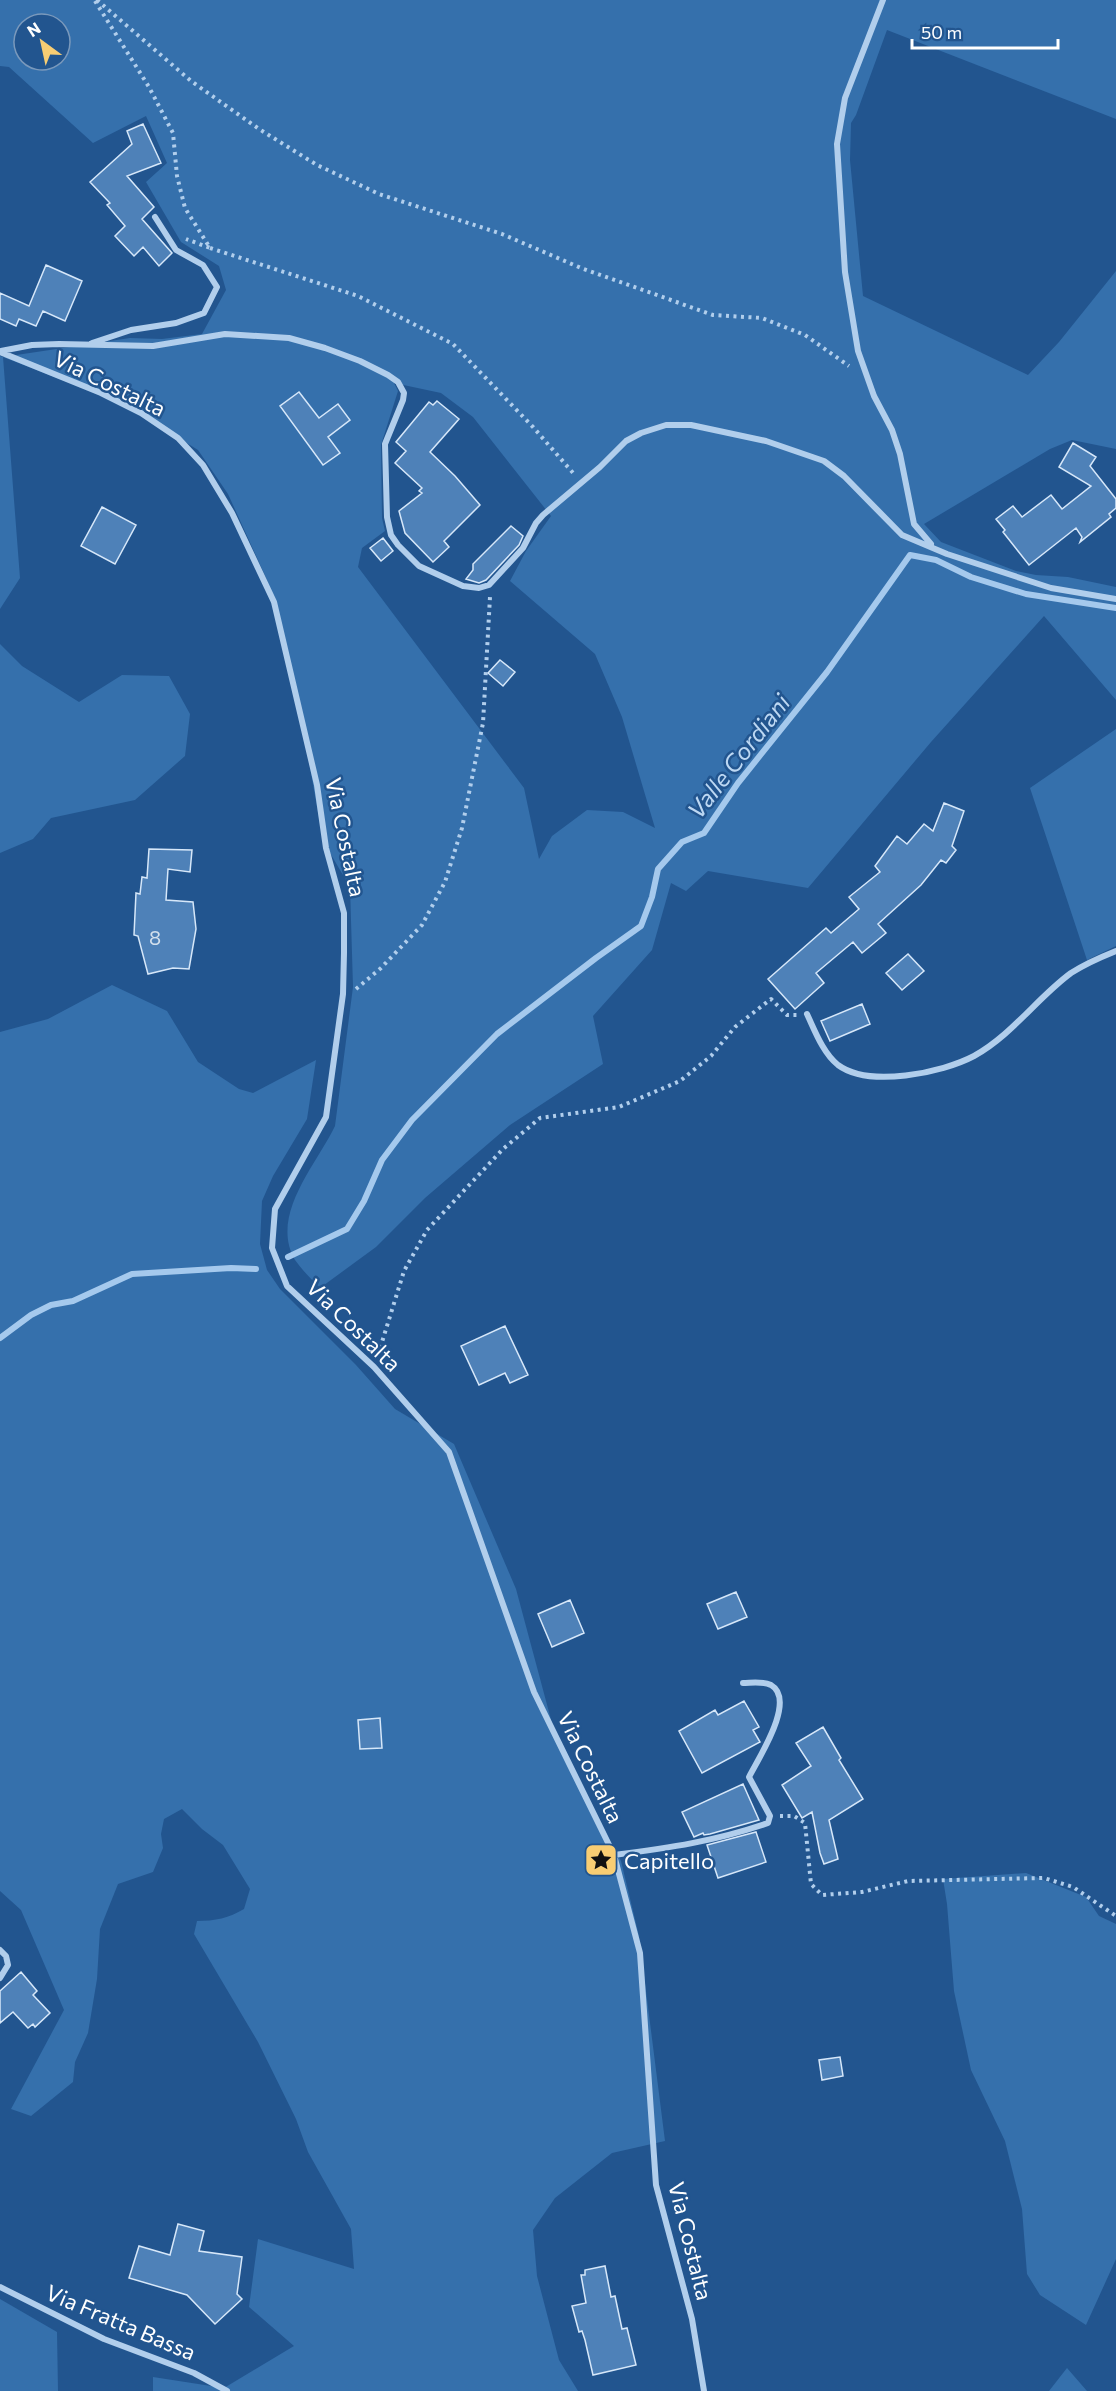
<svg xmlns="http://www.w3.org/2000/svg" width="1116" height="2391" font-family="Commissioner,sans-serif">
  <rect width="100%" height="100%" fill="#22558f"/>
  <path fill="#3570ac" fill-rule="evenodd" d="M0 0H1116V119L887 30 856 115 851 123 850 160 863 296 1028 375 1059 342 1116 271V449L1072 440 1050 449 924 524 941 542 1016 571 1036 575 1068 577 1116 587V700L1044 616 931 742 808 888 708 871 686 891 671 883 652 950 593 1016 603 1064 510 1125 425 1198 376 1247 320 1288C311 1279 302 1270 295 1260 269 1215 317 1164 335 1126L353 987 350 887 323 841 296 688 267 580 228 494 198 450 124 404 3 357 20 578 0 609V356L3 357 130 338 162 339 202 334 226 290 219 266 181 242 146 182 167 163 146 116 93 143 9 67 0 66ZM24 24H60V60H24ZM394 383 441 393 473 417 551 516 526 551 510 581 595 654 622 717 655 828 623 812 587 810 552 836 539 859 524 788 358 567 362 548 385 531 382 518 381 445 398 391Z
    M0 644 22 666 79 702 122 675 169 676 190 714 185 756 135 800 51 818 33 839 0 853Z
    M1116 729V946L1087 960 1030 788Z
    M112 985 167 1011 198 1062 239 1089 253 1093 316 1060 307 1119 273 1176 262 1201 260 1244 267 1270 280 1289 356 1365 395 1409 454 1444 516 1589 557 1742 621 1861 639 1936 665 2141 612 2153 555 2198 533 2230 537 2276 559 2360 578 2391H153V2377L224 2388 294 2346 249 2307 258 2239 354 2269 351 2229 308 2152 296 2119 258 2042 194 1934 197 1921C215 1921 229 1918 244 1909L250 1889 223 1845 202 1829 182 1809 164 1819 161 1834 163 1848 153 1872 118 1884 100 1929 97 1979 88 2033 75 2062 73 2082 31 2116 11 2109 64 2010 21 1910 0 1891V1032L48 1019Z
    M1026 1873 1086 1897 1099 1916 1116 1924V2259L1086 2325 1040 2295 1027 2274 1022 2209 1005 2141 971 2070 954 1991 947 1904 943 1879Z
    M0 2299 57 2332 58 2391H0Z
    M1067 2368 1087 2391H1049Z"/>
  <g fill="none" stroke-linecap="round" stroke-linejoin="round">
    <path stroke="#a5c9ed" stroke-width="6" d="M288 1257 347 1229 364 1201 382 1160 412 1120 497 1034 596 958 641 926 652 897 658 869 682 842 704 833 738 783 827 672 910 555 936 560 971 577 1026 594 1116 608
      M0 1338 31 1315 51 1305 73 1301 132 1274 231 1268 256 1269"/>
  </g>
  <path fill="#4e81b8" stroke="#d6e7f9" stroke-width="1.5" d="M143 124 161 163 127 176 154 207 142 219 172 253 159 266 143 247 134 256 115 236 125 226 107 205 110 203 90 182 132 144 127 131Z
    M46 265 82 281 65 321 43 311 36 326 19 319 16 326 0 319V293L29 306Z
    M299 392 319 418 338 404 350 420 328 437 340 453 323 465 280 406Z
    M437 401 459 419 430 452 455 476 480 505 444 541 449 547 433 562 405 533 399 511 422 493 419 491 422 488 395 463 406 451 396 442 429 402 433 405Z
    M1073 443 1096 457 1090 466 1116 499V508L1109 514 1111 517 1080 542 1082 537 1076 528 1029 565 1003 532 1005 530 996 519 1013 506 1022 517 1051 495 1062 509 1091 486 1059 467Z
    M102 507 136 525 115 564 81 546Z
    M511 526 523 536 519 545 486 580 479 583 466 579 473 570V564Z
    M383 538 393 551 381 561 370 548Z
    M500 660 515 672 503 686 488 673Z
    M944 803 964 811 952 846 956 850 946 863 941 860 921 885 878 924 886 933 862 953 853 942 816 973 824 983 795 1009 768 979 826 928 831 933 859 909 849 897 880 872 875 866 897 836 907 844 924 824 933 831Z
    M149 849 192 850 190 872 168 869 166 900 193 902 196 929 189 969 173 968 148 974 138 936 134 935 136 893 140 894 142 877 147 878Z
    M908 954 924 971 902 990 886 973Z
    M862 1004 870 1024 830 1041 821 1021Z
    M505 1326 528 1375 510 1383 505 1373 479 1385 461 1346Z
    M736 1592 747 1617 718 1629 707 1604Z
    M570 1600 584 1633 552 1647 538 1614Z
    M744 1701 759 1727 753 1730 760 1742 702 1773 679 1731 715 1710 718 1715Z
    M380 1718 382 1748 360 1749 358 1720Z
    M823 1727 841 1758 839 1760 863 1799 829 1820 838 1859 824 1864 820 1853 812 1812 802 1818 782 1785 811 1766 796 1743Z
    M743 1784 759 1820 710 1834 704 1835 703 1833 694 1837 682 1812Z
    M756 1832 766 1862 718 1878 707 1845Z
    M21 1972 37 1991 33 1995 50 2013 35 2027 33 2024 28 2028 13 2012 0 2023V1991Z
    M840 2057 843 2076 822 2080 819 2060Z
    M178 2224 204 2231 199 2251 242 2257 237 2294 242 2299 215 2324 187 2295 129 2278 139 2246 170 2255Z
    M605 2266 611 2297 615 2296 622 2329 627 2328 636 2365 593 2375 585 2340 582 2331 579 2332 572 2306 586 2303 581 2275H585V2270Z"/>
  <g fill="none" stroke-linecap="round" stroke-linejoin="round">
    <path stroke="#b1ceec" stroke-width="4" stroke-dasharray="3 4.5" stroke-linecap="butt" d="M97 0 191 81 259 129 317 165 379 194 502 234 581 268 713 315 762 318 805 335 849 366
      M95 1 149 87 173 133 177 176 185 208 210 248 186 239
      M210 248 358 296 453 344 533 427 574 474
      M356 989 381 968 422 925 445 882 462 828 483 723 490 597
      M378 1355 404 1271 427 1230 503 1149 540 1118 619 1107 680 1081 711 1056 735 1027 771 999 787 1015H797
      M780 1816H794L805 1823 811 1884 822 1895 862 1892 908 1881 1044 1878 1073 1887 1116 1916"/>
    <path stroke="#b1ceec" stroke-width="6" d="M883 0 845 98 837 144 845 272 858 351 874 396 892 430 900 454 914 524 931 544
      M92 343 131 330 176 323 204 313 217 287 203 265 176 250 155 217
      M1 351 32 345 59 344 153 346 225 334 289 338 325 348 360 361 388 375 398 382 404 393 403 400 385 444 387 517 391 535 398 545 419 566 463 586 479 588 489 585 523 548 536 523 543 515 600 467 626 441 641 433 666 425H691L766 441 824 461 844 476 902 535 947 554 1051 588 1116 599
      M0 352 101 393 141 413 178 438 203 465 232 513 274 602 317 785 326 848 344 913V953L343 994 326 1117 275 1209 272 1248 287 1286 374 1367 449 1452 534 1692 614 1855 640 1953 656 2185 692 2319 704 2391
      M807 1014C815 1031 823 1053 838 1065 869 1088 942 1073 974 1056 1012 1035 1037 998 1071 973 1085 964 1101 957 1116 951
      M614 1855C669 1848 716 1841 768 1823L770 1816 749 1777C758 1759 797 1700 771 1685 763 1681 751 1683 743 1683
      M0 1950 6 1956 8 1965 0 1978
      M0 2287 104 2339 194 2373 227 2391"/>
  </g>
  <defs>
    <symbol id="sight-square" viewBox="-11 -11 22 22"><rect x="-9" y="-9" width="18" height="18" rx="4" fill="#f8cd73" stroke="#22558f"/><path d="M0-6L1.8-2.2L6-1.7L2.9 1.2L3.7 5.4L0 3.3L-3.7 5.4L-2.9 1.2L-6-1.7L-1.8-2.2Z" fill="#111"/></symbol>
  </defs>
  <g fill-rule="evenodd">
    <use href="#sight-square" x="582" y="1841" width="38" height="38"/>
  </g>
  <g text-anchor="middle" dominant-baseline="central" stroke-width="5" stroke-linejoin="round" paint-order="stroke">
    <g font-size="20" fill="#d3e0ed">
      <text x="155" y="937">8</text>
    </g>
    <g font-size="22" fill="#fff" stroke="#22558f">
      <text transform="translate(110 383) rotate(26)">Via Costalta</text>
      <text transform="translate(346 837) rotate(78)">Via Costalta</text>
      <text transform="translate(354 1325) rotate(44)">Via Costalta</text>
      <text transform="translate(591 1767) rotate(64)">Via Costalta</text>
      <text transform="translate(691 2241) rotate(76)">Via Costalta</text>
      <text transform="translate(121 2322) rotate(23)">Via Fratta Bassa</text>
    </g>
    <g font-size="22" fill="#fff" stroke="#22558f" text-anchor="start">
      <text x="624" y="1860">Capitello</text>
    </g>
    <g font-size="24" font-style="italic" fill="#bdd8f3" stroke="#22558f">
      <text transform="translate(738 756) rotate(-52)">Valle Cordiani</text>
    </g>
  </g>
  <g transform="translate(42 42) rotate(327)"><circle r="28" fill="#22558f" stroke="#7a99bc" stroke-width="1.5"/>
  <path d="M0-4.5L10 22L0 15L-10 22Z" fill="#f8cd73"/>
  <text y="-9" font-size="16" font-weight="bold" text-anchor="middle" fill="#ffffff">N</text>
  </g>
  <path d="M912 39v9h146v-9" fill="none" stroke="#ffffff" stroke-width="3"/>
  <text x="921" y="39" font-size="18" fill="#ffffff" stroke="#22558f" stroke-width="4.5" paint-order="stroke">50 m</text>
</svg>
